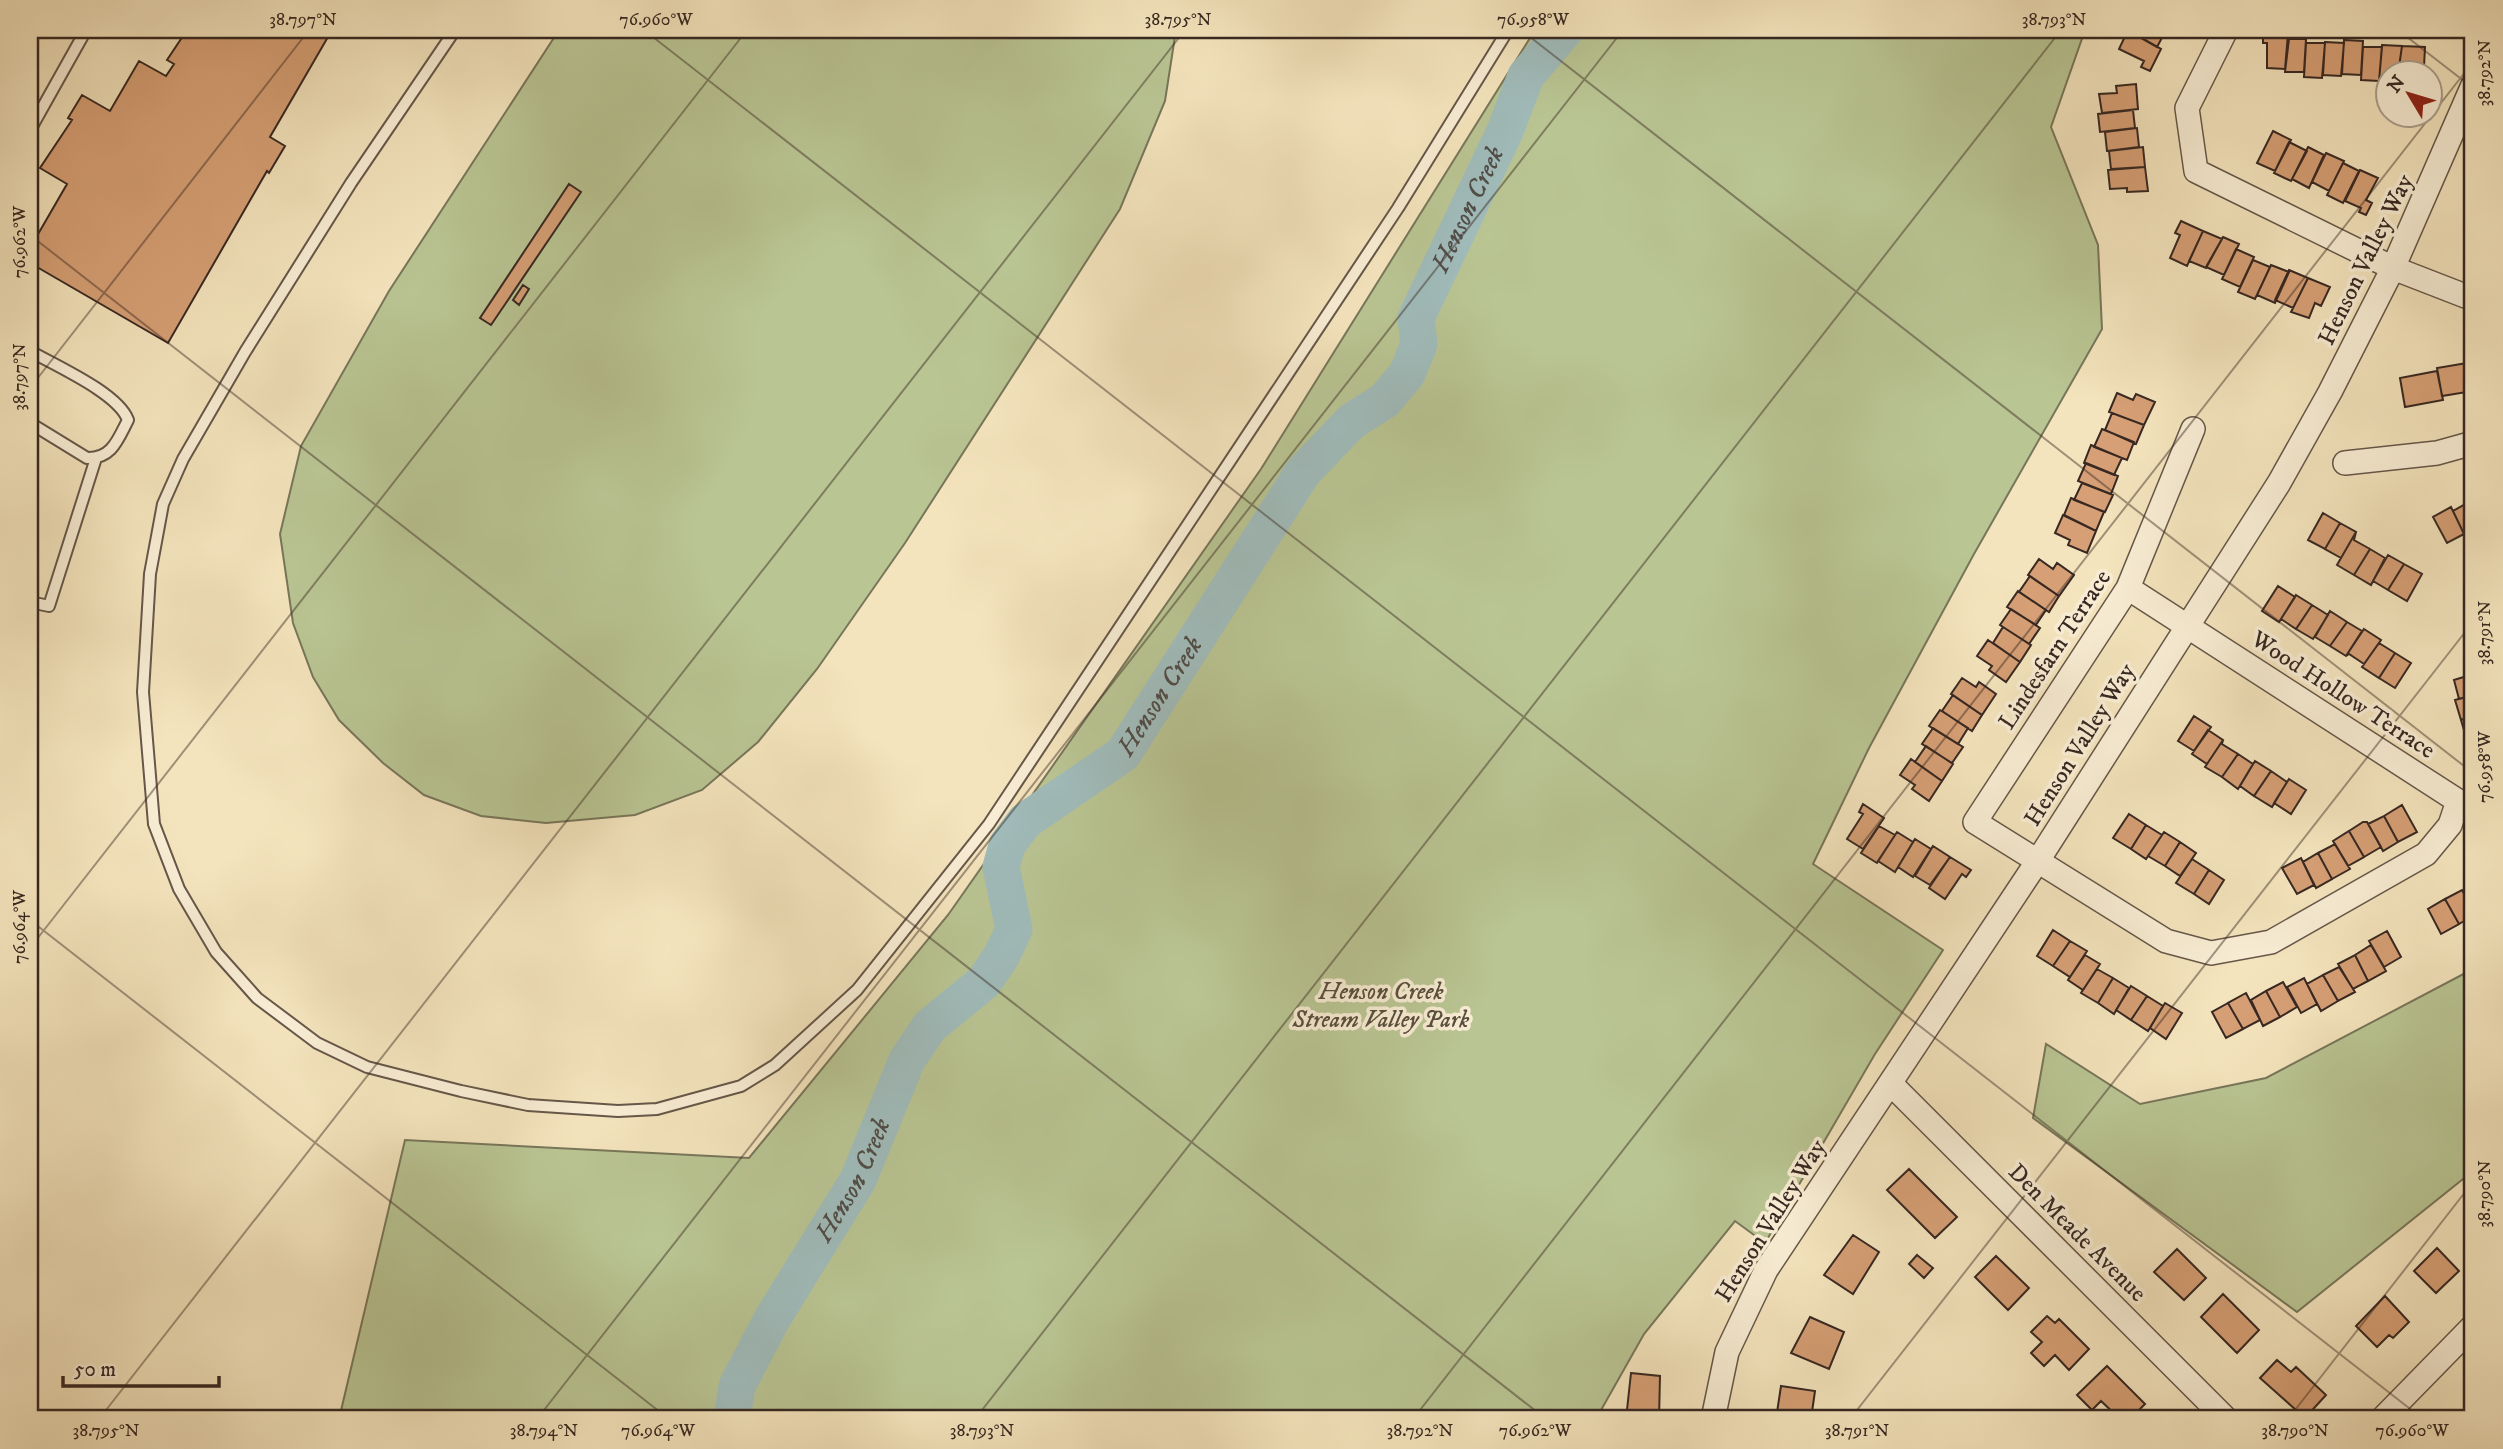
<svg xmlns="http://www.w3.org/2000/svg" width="2503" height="1449" font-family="'IM FELL DW Pica',serif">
  <rect width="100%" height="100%" fill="#f4e4bd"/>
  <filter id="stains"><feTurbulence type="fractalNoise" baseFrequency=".00286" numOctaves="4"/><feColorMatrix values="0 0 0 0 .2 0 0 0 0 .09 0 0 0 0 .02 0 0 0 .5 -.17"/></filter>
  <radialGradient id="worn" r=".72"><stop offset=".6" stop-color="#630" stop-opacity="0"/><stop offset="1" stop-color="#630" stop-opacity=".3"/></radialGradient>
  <path fill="#b9c593" stroke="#78765a" stroke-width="2" d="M559 30H1176L1165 101 1120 209 905 543 817 669 758 742 702 790 635 815 546 823 481 816 424 795 383 763 339 720 313 677 293 623 280 534 301 446 389 291Z
    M1535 30H2085L2051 127 2098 245 2102 329 1974 554 1869 748 1813 864 1943 950 1875 1054 1765 1243 1735 1221 1644 1334 1596 1419H339L405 1140 749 1158 948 915 1261 469Z
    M2473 969V1171L2297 1312 2033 1118 2046 1044 2140 1104 2266 1078Z"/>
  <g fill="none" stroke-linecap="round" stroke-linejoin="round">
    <path stroke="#a0bcbb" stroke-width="37" id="s1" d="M732 1419 737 1386 772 1319 858 1180 907 1060 930 1026 984 982 1002 955 1014 929 1001 867 1007 845 1025 821 1123 754 1303 472 1352 421 1384 401 1407 374 1419 344 1416 318 1505 131 1526 76 1565 30"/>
  </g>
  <path fill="#d69f75" stroke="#372822" stroke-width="2" d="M187 30H332L270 137 285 146 269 173 267 171 168 343 30 263V248L67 184 40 168 72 120 68 118 82 95 110 111 139 61 166 76 174 64 167 60Z
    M2127 30H2166L2157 47Z
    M2128 30 2161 49 2150 71 2141 67 2144 61 2119 49Z
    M2263 30 2283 31V34H2288L2285 69 2267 68V43H2263Z
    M2289 39H2306L2304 72H2285Z
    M2344 40 2363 41 2361 75 2342 74Z
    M2325 42 2344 43 2341 76 2323 75Z
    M2306 43H2325L2322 78 2304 77Z
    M2382 45 2402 46 2398 74H2388V80L2379 81Z
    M2402 46 2425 47 2424 67H2418V74H2398Z
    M2363 47H2382L2379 81 2361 80Z
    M2136 84 2138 109 2102 113 2099 94 2117 93 2116 86Z
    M2133 110 2135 128 2100 132 2098 114Z
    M2137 128 2139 147 2107 151 2105 132Z
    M2273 131 2291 140 2275 171 2257 163Z
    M2289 142 2307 151 2291 181 2274 173Z
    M2143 147 2145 167 2111 169 2109 151Z
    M2308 147 2324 155 2309 188 2292 179Z
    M2326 153 2344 161 2329 191 2312 182Z
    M2343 163 2359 171 2343 203 2327 195Z
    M2145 167 2148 191 2127 192V188L2110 189 2108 170Z
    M2360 170 2378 178 2366 200 2372 203 2366 215 2359 212 2361 208 2345 201Z
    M569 184 581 192 491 325 480 318Z
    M2181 221 2203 231 2187 266 2170 258 2180 235 2175 233Z
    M2203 231 2222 239 2206 268 2189 261Z
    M2223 237 2239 244 2224 275 2206 267Z
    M2236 249 2254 257 2240 287 2222 279Z
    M2253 260 2270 267 2255 299 2238 292Z
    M2271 265 2289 272 2275 303 2257 295Z
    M2289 270 2308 278 2293 308 2275 300Z
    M2308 278 2330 287 2321 306 2315 303 2309 318 2291 312Z
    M523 285 529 289 519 305 513 300Z
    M2473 362V391L2442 396 2437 368Z
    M2437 371 2443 400 2405 407 2400 378Z
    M2117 393 2133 400 2136 394 2155 402 2144 425 2109 412Z
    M2112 413 2144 425 2136 444 2105 430Z
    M2102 429 2134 442 2127 460 2094 447Z
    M2091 445 2122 458 2114 475 2084 463Z
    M2086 463 2118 476 2111 494 2078 481Z
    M2082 483 2113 495 2105 512 2074 500Z
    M2071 498 2104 512 2096 531 2064 515Z
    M2469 502 2473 511V533L2466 538 2453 511Z
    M2451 507 2464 534 2447 543 2433 517Z
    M2323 513 2340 523 2325 549 2308 540Z
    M2063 515 2096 531 2087 553 2068 545 2070 540 2055 533Z
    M2340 523 2356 532 2341 558 2325 549Z
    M2356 532 2354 540 2370 549 2354 575 2337 565Z
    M2370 549 2385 558 2371 585 2354 575Z
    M2388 555 2404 564 2388 590 2373 581Z
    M2039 559 2053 569 2057 563 2074 575 2059 596 2028 575Z
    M2404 564 2422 574 2407 601 2388 590Z
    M2030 576 2059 596 2049 612 2019 592Z
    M2278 586 2295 597 2279 622 2262 611Z
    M2018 591 2046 610 2036 625 2007 607Z
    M2296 595 2312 605 2296 629 2281 619Z
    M2473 603V634L2464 606Z
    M2312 605 2328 615 2313 639 2296 629Z
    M2011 609 2040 628 2029 644 2000 625Z
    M2330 611 2347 622 2330 646 2315 637Z
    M2347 622 2362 631 2346 656 2330 646Z
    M2003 627 2031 645 2020 662 1993 643Z
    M2364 629 2381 640 2364 664 2349 654 2346 656Z
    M1988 640 2020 662 2006 682 1989 670 1992 666 1977 656Z
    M2379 643 2395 653 2379 678 2362 667Z
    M2395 653 2411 663 2395 688 2379 678Z
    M2473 674V695L2459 699 2454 680Z
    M1962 678 1976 687 1979 682 1996 694 1982 715 1951 694Z
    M1953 695 1982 715 1972 731 1942 711Z
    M2473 695V716L2461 720 2455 700Z
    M1940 710 1968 728 1958 744 1929 726Z
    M2194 716 2211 727 2194 751 2178 741Z
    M2473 716V735L2466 737 2461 720Z
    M1933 728 1963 747 1952 763 1922 744Z
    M2208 730 2223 740 2207 764 2192 754Z
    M2223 740 2222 744 2238 754 2222 777 2205 767Z
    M1926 746 1953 764 1942 781 1915 762Z
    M2238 754 2253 764 2238 789 2222 777Z
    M1911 759 1942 781 1929 801 1912 789 1915 785 1900 775Z
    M2255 761 2271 771 2254 796 2240 786Z
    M2271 771 2287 782 2272 807 2254 796Z
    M2289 779 2306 790 2291 814 2274 803Z
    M1863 804 1884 818 1863 849 1847 839 1863 814 1859 812Z
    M2402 805 2417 832 2398 842 2384 816Z
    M2129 814 2146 825 2131 849 2113 838Z
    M2384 816 2398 842 2383 851 2368 824Z
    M2363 822H2367L2381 847 2364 857 2349 831Z
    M2146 825 2162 835 2146 859 2131 849Z
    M1879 826 1895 835 1877 863 1861 853Z
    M2349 831 2364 857 2348 866 2333 841Z
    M1897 832 1913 842 1895 872 1878 861Z
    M2164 832 2180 842 2165 866 2148 856Z
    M1915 839 1931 849 1913 877 1898 867Z
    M2180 842 2196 853 2180 876 2165 866Z
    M2335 844 2350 869 2332 879 2318 853Z
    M1933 846 1950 857 1930 885 1915 876Z
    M2318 853 2332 879 2316 888 2303 862Z
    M1950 857 1971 870 1966 877 1962 874 1945 899 1929 888Z
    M2301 858 2314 885 2297 894 2282 868Z
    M2192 859 2209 870 2194 894 2176 883Z
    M2209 870 2224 880 2209 904 2194 894Z
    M2462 890 2473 910V916L2459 924 2445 899Z
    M2445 899 2459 924 2441 934 2428 909Z
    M2053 930 2070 941 2053 966 2037 956Z
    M2387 931 2401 957 2384 967 2369 941Z
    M2070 941 2087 951 2070 977 2053 966Z
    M2371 945 2386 971 2368 981 2355 955Z
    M2085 955 2100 964 2083 990 2068 980Z
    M2355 955 2368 981 2353 989 2338 964Z
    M2339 967 2355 992 2338 1001 2323 975Z
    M2097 969 2113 978 2098 1003 2081 993Z
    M2323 975 2338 1001 2321 1011 2307 984Z
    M2113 978 2129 988 2114 1014 2098 1003Z
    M2304 978 2317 1004 2301 1013 2287 987Z
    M2283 982 2297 1007 2280 1017 2266 991Z
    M2131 986 2147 996 2131 1020 2116 1010Z
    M2266 991 2280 1017 2263 1026 2251 1000Z
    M2246 993 2260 1020 2243 1029 2228 1003Z
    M2147 996 2163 1006 2148 1031 2131 1020Z
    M2165 1003 2182 1013 2166 1039 2150 1028Z
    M2228 1003 2243 1029 2226 1038 2212 1012Z
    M1909 1169 1957 1217 1935 1238 1887 1190Z
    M1853 1235 1879 1252 1853 1294 1824 1275Z
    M2437 1248 2459 1271 2436 1293 2414 1271Z
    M2177 1249 2206 1278 2184 1300 2154 1272Z
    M1917 1255 1933 1268 1924 1278 1909 1264Z
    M1996 1256 2029 1288 2008 1310 1975 1277Z
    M2223 1294 2259 1330 2237 1353 2201 1317Z
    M2385 1296 2409 1322 2393 1338 2389 1335 2377 1347 2356 1326Z
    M2047 1316 2055 1323 2059 1319 2089 1349 2069 1370 2055 1355 2044 1366 2031 1353 2042 1342 2031 1332Z
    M1810 1317 1844 1332 1829 1369 1791 1353Z
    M2277 1360 2291 1372 2296 1367 2326 1395 2305 1418 2260 1378Z
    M2107 1366 2145 1404 2130 1419H2120L2101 1401 2092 1410 2077 1395Z
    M1631 1373 1660 1376 1659 1419H1626Z
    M1781 1386 1815 1391 1811 1419H1776Z"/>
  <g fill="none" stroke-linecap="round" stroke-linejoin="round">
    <defs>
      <path id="lane" d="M455 30 351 183 245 352 183 459 163 504 150 574 143 692 154 824 179 889 216 952 257 998 317 1043 367 1067 461 1091 528 1105 618 1111 657 1109 741 1086 775 1065 857 990 989 824 1398 208 1508 30
        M30 130 86 30
        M30 351C56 366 118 393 128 420 118 439 112 459 87 458L30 423
        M30 602 49 606 96 458"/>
      <path id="street" d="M2226 30 2187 108 2196 171 2393 268 2473 299
        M2193 429 2128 588 1975 822 2166 941 2211 953 2271 942 2426 854 2450 825 2458 801
        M2345 463 2437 453 2473 443
        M2128 588 2458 801 2472 804
        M1891 1084 2226 1419
        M1713 1419 1727 1352 1766 1270 2037 862 2279 483 2330 392 2393 268 2473 85
        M2382 1419 2473 1326"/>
    </defs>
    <use href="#lane" stroke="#665749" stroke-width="14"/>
    <use href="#street" stroke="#665749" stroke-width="26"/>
    <use href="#lane" stroke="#f8edd4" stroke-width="10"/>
    <use href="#street" stroke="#f8edd4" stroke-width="23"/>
  </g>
  <path fill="none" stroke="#372822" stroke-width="2" stroke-opacity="0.45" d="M644 30 2423 1419M1521 30 2473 773M2398 30 2473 88M30 235 1546 1419M30 388 309 30M30 920 669 1419M30 948 747 30M99 1419 1185 30M537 1419 1623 30M975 1419 2061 30M1413 1419 2473 62M1850 1419 2473 622M2288 1419 2473 1182"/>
  <g text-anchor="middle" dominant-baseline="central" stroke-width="7" stroke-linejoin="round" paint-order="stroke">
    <g font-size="24" fill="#372822" stroke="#f8edd4">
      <text transform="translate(2366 260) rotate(-64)">Henson Valley Way</text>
      <text transform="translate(2055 650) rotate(-57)">Lindesfarn Terrace</text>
      <text transform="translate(2343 695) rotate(33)">Wood Hollow Terrace</text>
      <text transform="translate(2080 745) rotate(-58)">Henson Valley Way</text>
      <text transform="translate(1771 1221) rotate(-58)">Henson Valley Way</text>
      <text transform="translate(2077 1233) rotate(45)">Den Meade Avenue</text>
    </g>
    <g font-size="24" font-style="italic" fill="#584f3e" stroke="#f8edd4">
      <text x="1381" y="992">Henson Creek<tspan x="1381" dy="28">Stream Valley Park</tspan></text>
    </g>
    <g font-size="26" font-style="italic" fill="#514d48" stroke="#f8edd4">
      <text stroke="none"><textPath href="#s1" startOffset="1466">Henson Creek</textPath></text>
      <text stroke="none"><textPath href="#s1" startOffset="877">Henson Creek</textPath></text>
      <text stroke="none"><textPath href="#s1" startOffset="270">Henson Creek</textPath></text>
    </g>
  </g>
  <rect width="2503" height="1449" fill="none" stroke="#f4e4bd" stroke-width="77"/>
  <g transform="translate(2409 94) rotate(308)"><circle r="33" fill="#f8edd4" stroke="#ab9e8d" stroke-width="2"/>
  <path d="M0-5L12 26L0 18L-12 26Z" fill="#8f2418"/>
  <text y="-10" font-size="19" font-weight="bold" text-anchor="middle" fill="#372822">N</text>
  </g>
  <path d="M63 1376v10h156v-10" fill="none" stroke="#372822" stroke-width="3.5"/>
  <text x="74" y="1376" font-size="21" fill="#372822" stroke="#f8edd4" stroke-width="5" paint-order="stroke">50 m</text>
  <rect x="38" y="38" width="2426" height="1372" fill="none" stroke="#372822" stroke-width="2.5"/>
  <g font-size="18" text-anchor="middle" fill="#372822">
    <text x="303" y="25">38.797°N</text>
    <text x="656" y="25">76.960°W</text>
    <text x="1178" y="25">38.795°N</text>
    <text x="1533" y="25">76.958°W</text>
    <text x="2054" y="25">38.793°N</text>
    <text transform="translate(2484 73) rotate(-90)" y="6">38.792°N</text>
    <text transform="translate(19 242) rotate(-90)" y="6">76.962°W</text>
    <text transform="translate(19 377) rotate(-90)" y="6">38.797°N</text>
    <text transform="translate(2484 633) rotate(-90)" y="6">38.791°N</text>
    <text transform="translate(2484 767) rotate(-90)" y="6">76.958°W</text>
    <text transform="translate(19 927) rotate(-90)" y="6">76.964°W</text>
    <text transform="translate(2484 1194) rotate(-90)" y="6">38.790°N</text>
    <text x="106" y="1436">38.795°N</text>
    <text x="544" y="1436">38.794°N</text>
    <text x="658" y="1436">76.964°W</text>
    <text x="982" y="1436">38.793°N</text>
    <text x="1420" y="1436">38.792°N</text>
    <text x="1535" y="1436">76.962°W</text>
    <text x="1857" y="1436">38.791°N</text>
    <text x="2295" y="1436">38.790°N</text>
    <text x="2412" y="1436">76.960°W</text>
  </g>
  <rect width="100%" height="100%" filter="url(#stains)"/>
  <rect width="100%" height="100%" fill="url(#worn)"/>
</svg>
